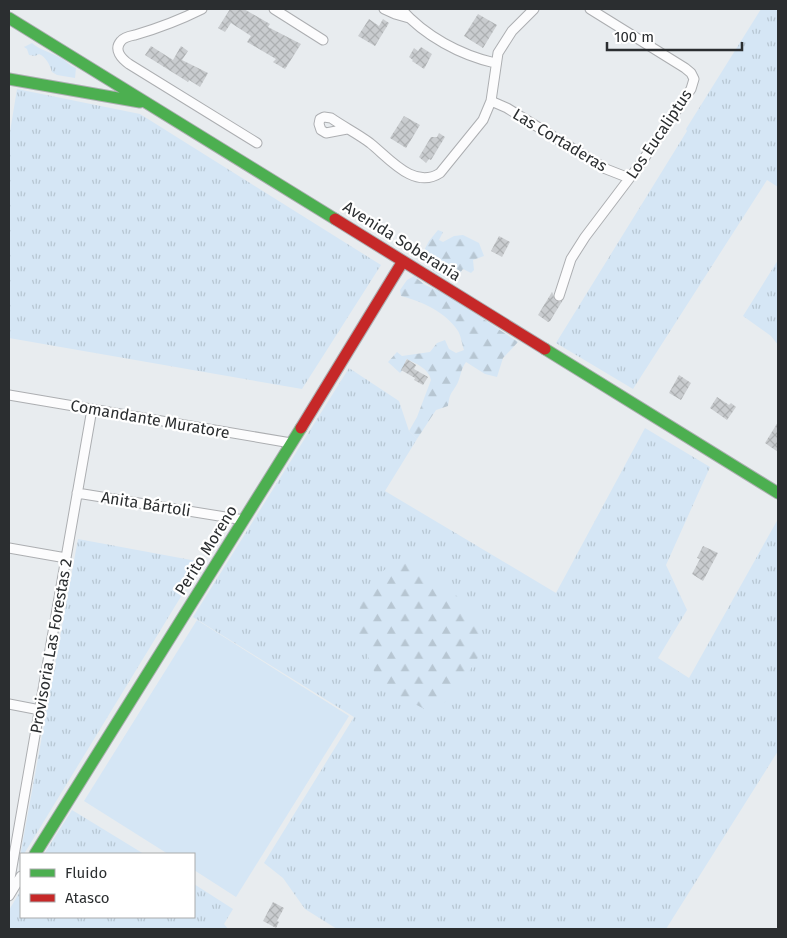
<svg xmlns="http://www.w3.org/2000/svg" width="787" height="938" font-family="'Fira Sans',sans-serif">
  <defs>
    <pattern id="grass-tufts" width="24" height="20" patternUnits="userSpaceOnUse" patternTransform="scale(1.25)"><rect width="24" height="20" fill="#d5e6f5"/><path d="M3 7l-1-3M5 7V3M7 7l1-3M15 17l-1-3M17 17v-4M19 17l1-3" fill="none" stroke="#b7c6d2"/></pattern>
    <pattern id="forest-firs" width="22" height="20" patternUnits="userSpaceOnUse" patternTransform="scale(1.25)"><rect width="22" height="20" fill="#d5e6f5"/><path d="M5 1l3.5 6h-7zM16 11l3.5 6h-7z" fill="#b7c6d2"/></pattern>
    <pattern id="building-cross-hatch" width="8" height="8" patternUnits="userSpaceOnUse" patternTransform="scale(1.25)"><rect width="8" height="8" fill="#c9cccf"/><path d="M0 0l8 8M0 8l8-8" fill="none" stroke="#adb0b2"/></pattern>
  </defs>
  <rect width="100%" height="100%" fill="#e8ecef"/>
  <path fill="url(#grass-tufts)" d="M761 9H778V187L767 180 633 389 556 343 687 131 686 129Z
    M32 43C40 50 50 52 59 57 66 60 68 65 76 68L75 78 57 75 52 72C50 65 46 57 39 54L35 56 29 55 27 49 24 47Z
    M17 89 140 114 381 265 302 389 9 338V138Z
    M778 260V345L771 336 743 316Z
    M349 368 399 401 409 431 417 439 385 491 556 593 645 428 710 467 666 565 687 610 658 658 689 678 778 519V751L666 929H337L305 909 283 878 264 863 354 717 193 617Z
    M78 539 202 562 24 854H21L19 862Z
    M72 810 144 854H44Z
    M194 884 233 909 224 924 228 929H9V910L21 890V917H194Z"/>
  <path fill="url(#forest-firs)" d="M438 230 443 232 439 240 443 242 454 236 463 235 479 243 484 256 473 260 474 270 471 273 463 269 454 281 436 273 427 264 419 260 429 241Z
    M414 276 425 285 444 293 518 342 503 358 497 377 485 374 466 362C460 370 461 378 456 386 450 395 450 394 448 406L436 410 417 439 409 431 417 417 431 380C429 369 416 363 406 359L405 367 400 373 388 362 397 352 402 356 430 352 437 343 445 340 449 349 456 353 464 350C462 344 461 336 458 331 446 312 421 301 401 296L400 290 407 280Z
    M397 559 420 568 454 593 479 620V656L459 687 434 714 380 686 356 627 362 596 382 572Z"/>
  <path fill="#d5e6f5" d="M197 620 349 716 236 897 194 870V854H168L84 801Z"/>
  <path fill="url(#building-cross-hatch)" d="M230 9H244L270 24 268 27 301 44 285 69 273 62 276 59 247 42 251 36 231 23 225 32 218 28Z
    M478 14 497 25 483 48 464 36Z
    M369 19 379 26 383 19 389 23 375 46 358 36Z
    M151 46 173 60 181 46 188 51 182 60 208 73 200 87 189 80 188 82 145 55Z
    M421 47 432 54 424 69 412 61 413 60 409 57 414 48 418 51Z
    M404 116 420 125 406 148 390 138Z
    M439 133 445 137 431 160 429 159 426 163 419 157 431 137H437Z
    M499 236 510 242 502 257 491 251Z
    M552 292 555 300 560 302 563 300 550 321 548 322 538 315Z
    M407 359 416 365 414 369 428 377 423 385 414 380 415 378 401 370Z
    M679 375 691 383 681 400 669 393Z
    M717 397 729 405 731 403 736 407 727 420 710 408Z
    M778 422V452L765 443Z
    M703 546 718 553 703 581 692 574 700 559 697 558Z
    M273 902 284 908 277 921 279 922 276 928 263 921Z"/>
  <g fill="none" stroke-linecap="round" stroke-linejoin="round">
    <defs>
      <path id="street" d="M202 9C180 20 159 28 135 35 130 36 124 37 121 41 113 50 122 59 129 64L257 143
        M274 9 323 40
        M384 9 395 14 409 18
        M401 9C425 36 460 55 495 63
        M491 101 507 108 606 169 629 178
        M347 129 326 133 321 130 319 124 320 119 324 117 331 118C344 127 358 134 370 143 389 158 414 190 440 173L483 120 491 101 498 53 512 31 534 9
        M559 296 571 259 585 237 641 163 691 89 694 79 691 73 685 68 590 9
        M9 395 291 443
        M77 493 244 520
        M9 548 66 558
        M9 704 40 710
        M9 884 92 409
        M9 896 21 876"/>
      <path id="fast" d="M9 18 335 219
        M9 79 140 102
        M545 349 778 493
        M35 854 301 428"/>
      <path id="jam" d="M335 219 545 349
        M301 428 403 261"/>
    </defs>
    <use href="#street" stroke="#acaeb1" stroke-width="11"/>
    <use href="#fast" stroke="#acaeb1" stroke-width="13"/>
    <use href="#jam" stroke="#acaeb1" stroke-width="13"/>
    <use href="#street" stroke="#fcfcfd" stroke-width="9"/>
    <use href="#fast" stroke="#4caf50" stroke-width="11"/>
    <use href="#jam" stroke="#c62828" stroke-width="11"/>
  </g>
  <g text-anchor="middle" dominant-baseline="central" stroke-width="4.5" stroke-linejoin="round" paint-order="stroke">
    <g font-size="16" fill="#2b2e30" stroke="#fff">
      <text transform="translate(659 134) rotate(-56)">Los Eucaliptus</text>
      <text transform="translate(560 140) rotate(31)">Las Cortaderas</text>
      <text transform="translate(402 241) rotate(32)">Avenida Soberanía</text>
      <text transform="translate(150 419) rotate(10)">Comandante Muratore</text>
      <text transform="translate(146 504) rotate(9)">Anita Bártoli</text>
      <text transform="translate(206 550) rotate(-58)">Perito Moreno</text>
      <text transform="translate(51 646) rotate(-80)">Provisoria Las Forestas 2</text>
    </g>
  </g>
  <rect width="787" height="938" fill="none" stroke="#2b2e30" stroke-width="20"/>
  <rect x="20" y="853" width="175" height="65" fill="#ffffff" stroke="#aaabac"/>
  <rect x="30" y="869" width="25" height="8" fill="#4caf50" stroke="#aaabac"/>
  <text x="65" y="878" font-size="15" fill="#2b2e30">Fluido</text>
  <rect x="30" y="894" width="25" height="8" fill="#c62828" stroke="#aaabac"/>
  <text x="65" y="903" font-size="15" fill="#2b2e30">Atasco</text>
  <path d="M607 42v8h135v-8" fill="none" stroke="#2b2e30" stroke-width="2.5"/>
  <text x="614" y="42" font-size="15" fill="#2b2e30" stroke="#ffffff" stroke-width="4" paint-order="stroke">100 m</text>
</svg>
